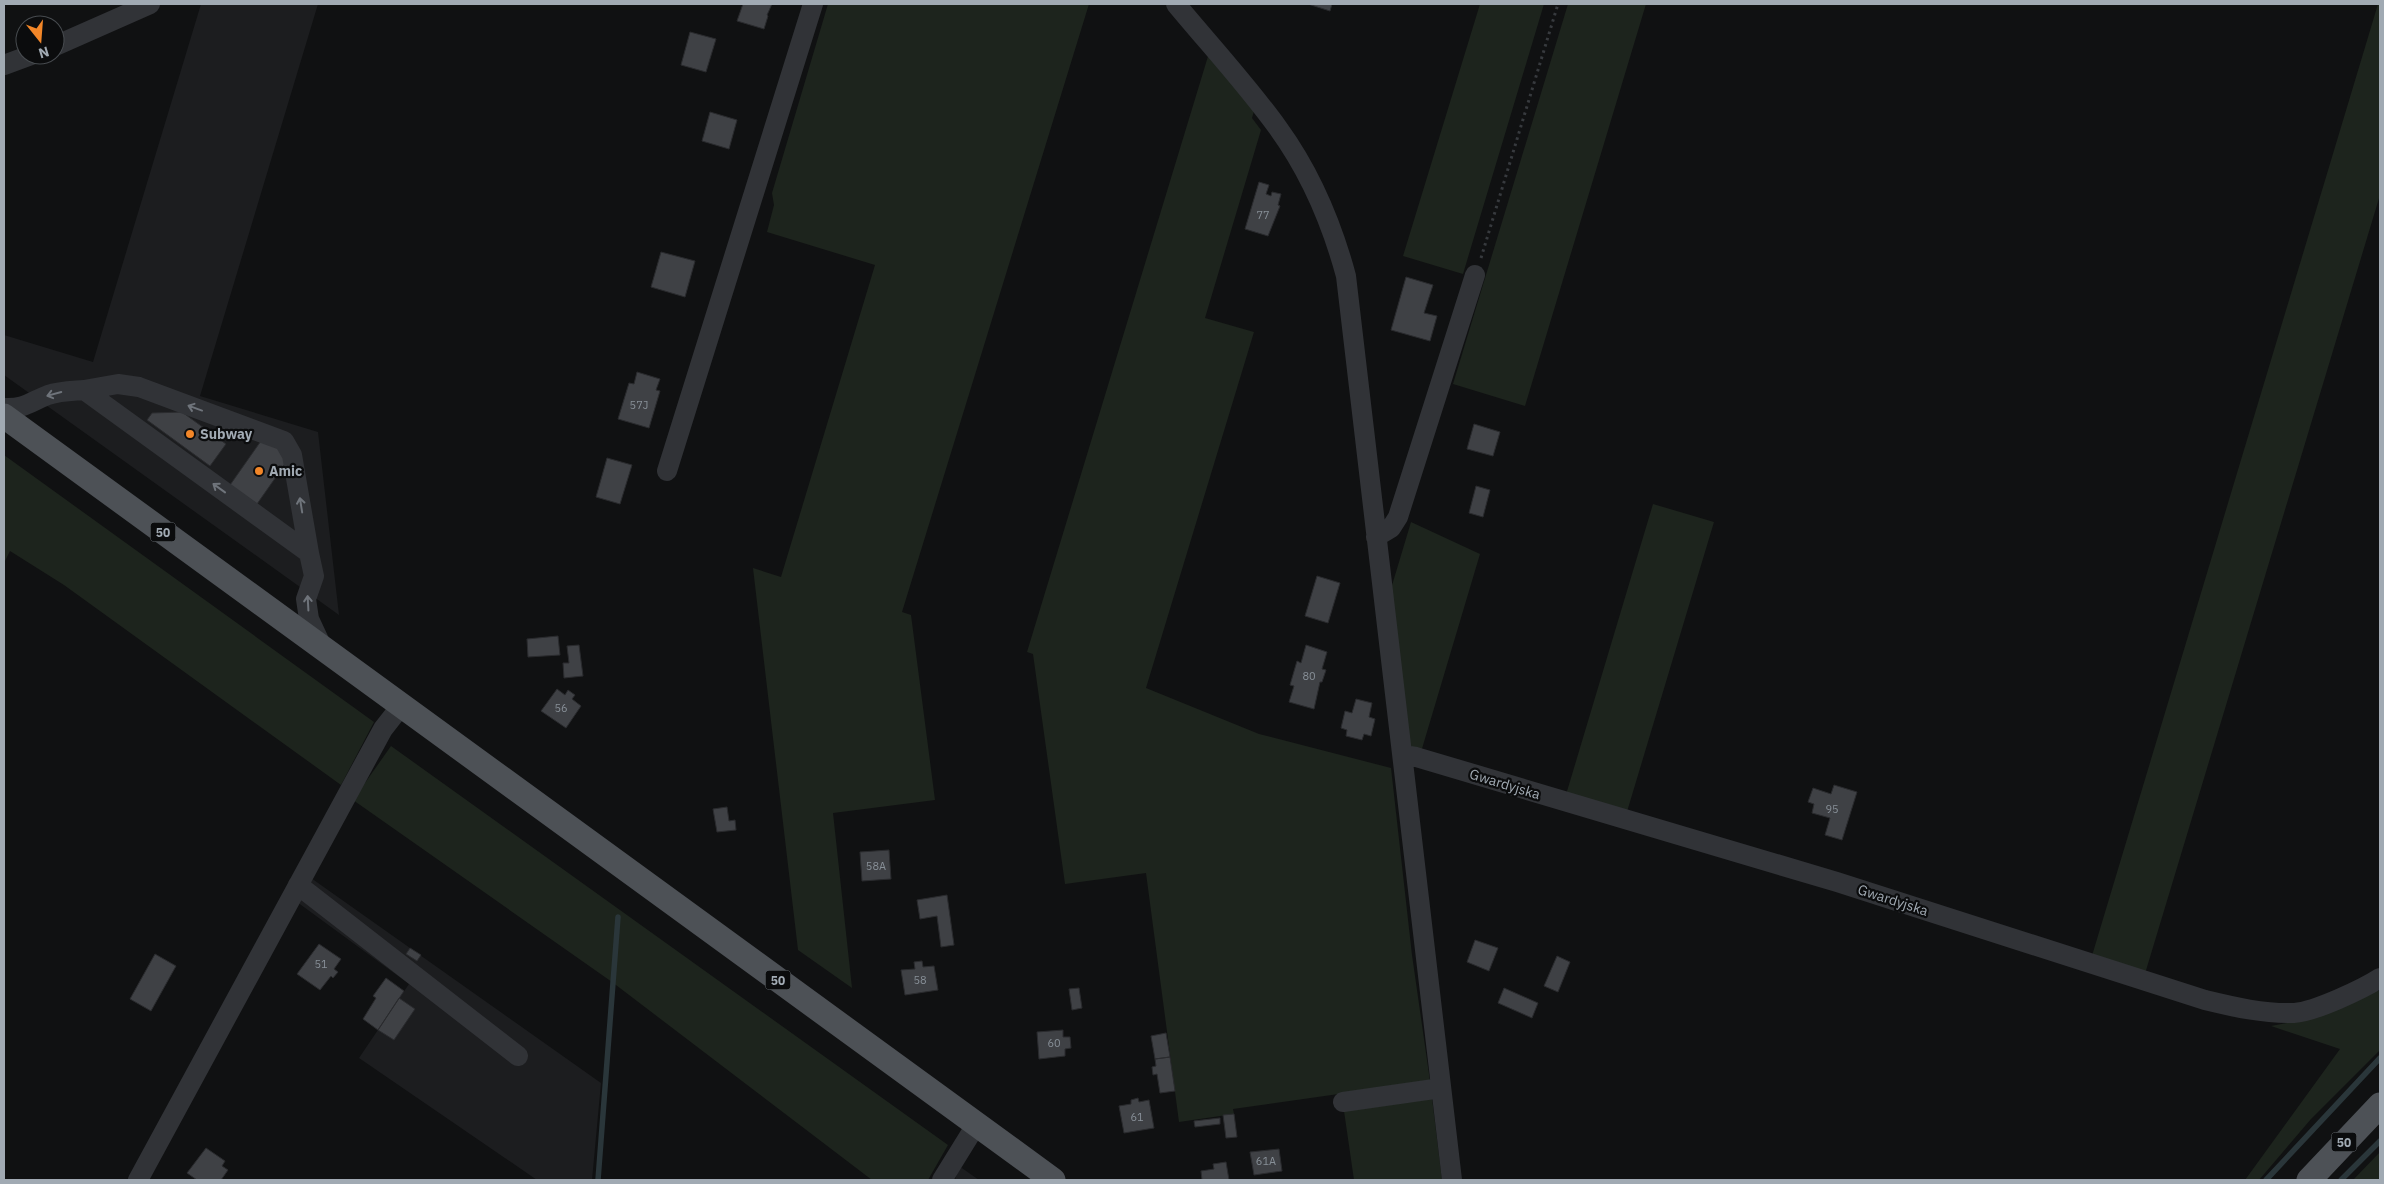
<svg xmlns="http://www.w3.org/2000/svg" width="2384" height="1184" font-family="'IBM Plex Sans',sans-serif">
  <rect width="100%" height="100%" fill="#101112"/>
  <path fill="#1c1d1f" d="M201 4H318L200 396 318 432 339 615 4 375V335L93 362Z
    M311 878 601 1083 592 1180H537L359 1058 409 984 297 902Z
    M959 1166 979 1180H955Z"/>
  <path fill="#1d241d" d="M828 4H1089L902 612 911 615 935 800 833 813 852 988 798 950 753 568 781 577 875 265 767 232 774 205 772 193Z
    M1480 4H1544L1463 274 1403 256Z
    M1568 4H1646L1525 406 1453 384Z
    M2378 4H2380V195L2144 977 2091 959Z
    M1209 53 1254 111 1252 118 1261 130 1205 318 1254 332 1146 688 1259 734 1391 768 1412 955 1430 1081 1233 1109 1234 1114 1179 1122 1146 873 1065 884 1033 654 1027 652Z
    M4 455 374 722 341 785 64 585 10 551 4 563Z
    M1653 504 1714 522 1626 815 1565 798Z
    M1411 522 1480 554 1421 752 1408 745 1390 592Z
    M391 746 948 1145 928 1180H872L612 982 353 800Z
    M2369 991H2380V1050L2311 1119 2259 1180H2245L2340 1049 2271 1026 2297 1021Z
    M1432 1098 1442 1180H1354L1344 1111Z
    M2380 1152V1180H2353Z"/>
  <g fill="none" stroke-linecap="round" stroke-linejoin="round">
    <path stroke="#2a363a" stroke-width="5.5" d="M598 1180 618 917
      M2266 1180 2380 1058
      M2341 1180 2380 1141"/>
  </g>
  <path fill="#3f4145" stroke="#2a2b2e" d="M743 4H772L767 15 768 16 764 29 737 21Z
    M1308 4H1332L1330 11Z
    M690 32 716 39 706 72 681 65Z
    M710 112 737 120 729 149 702 141Z
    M1259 182 1269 185 1266 194 1271 196 1272 192 1281 194 1278 205 1280 206 1268 236 1245 229Z
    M661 252 695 261 685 297 651 287Z
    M1406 277 1433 285 1424 313 1437 316 1430 341 1391 330Z
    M637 372 660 379 656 390 660 391 649 428 618 419 629 383 634 384Z
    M182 412 226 444 210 466 147 420 152 413Z
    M1474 424 1500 432 1493 456 1467 449Z
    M263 438 290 457 257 504 230 485Z
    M607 458 632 465 620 504 596 497Z
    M1476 486 1490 490 1483 517 1469 513Z
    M1317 576 1340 583 1328 623 1305 616Z
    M558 636 560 655 528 657 527 639Z
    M579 645 583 676 564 678 563 663H569L567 646Z
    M1306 645 1327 652 1322 669 1326 670 1322 682H1320L1314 709 1289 702 1294 686 1290 685 1297 661 1301 663Z
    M557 689 565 695 568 690 575 695 572 699 581 706 566 728 541 711Z
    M1356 699 1372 703 1369 717 1375 719 1371 736 1364 734 1362 740 1346 736 1347 730 1341 728 1345 711 1352 713Z
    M1834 785 1857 792 1842 840 1825 835 1830 818 1812 813 1814 804 1808 802 1813 788 1831 794Z
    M727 807 729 821 735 820 736 830 717 832 713 809Z
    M889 850 891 879 862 881 860 852Z
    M947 895 954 945 941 947 937 916 920 919 917 900Z
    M1475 940 1498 948 1489 971 1467 962Z
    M319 944 341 959 334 969 338 972 333 978 331 976 320 990 297 974Z
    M410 948 421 955 417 961 406 954Z
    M155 954 176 966 151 1011 130 999Z
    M1557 956 1570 962 1558 992 1544 986Z
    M922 961 923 967 934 966 938 990 905 995 901 970 915 969 914 962Z
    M386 978 404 991 378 1030 363 1019 376 998 373 996Z
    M1079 988 1082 1008 1072 1010 1069 989Z
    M1504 988 1538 1003 1532 1018 1498 1003Z
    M399 998 415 1009 394 1040 378 1030Z
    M1063 1030V1037H1070L1071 1048 1065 1049V1056L1039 1059 1037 1032Z
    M1166 1033 1170 1057 1155 1059 1151 1036Z
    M1170 1057 1175 1091 1160 1093 1157 1074 1153 1075 1152 1067 1156 1066 1155 1059Z
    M1138 1098 1139 1102 1149 1100 1154 1128 1124 1133 1119 1106 1131 1104V1100Z
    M1234 1114 1237 1137 1226 1138 1223 1115Z
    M1220 1118V1124L1195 1127 1194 1121Z
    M206 1148 225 1161 222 1166 228 1170 221 1180H197L187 1173Z
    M1279 1149 1282 1171 1254 1175 1250 1152Z
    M1226 1162 1229 1180H1202L1201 1171 1214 1169 1213 1164Z"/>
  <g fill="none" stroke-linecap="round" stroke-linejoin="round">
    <path stroke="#373a3e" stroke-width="3" stroke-dasharray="2.5 4" stroke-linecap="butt" d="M1481 258 1558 4"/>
    <path stroke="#313337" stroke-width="20" d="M1176 4C1210 45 1247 85 1278 128 1310 172 1332 224 1346 276L1452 1180
      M55 46 150 4
      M4 65 31 55
      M84 390 118 384 139 387 284 441 292 455 309 553
      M4 408C25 409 30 402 48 395 60 391 72 391 84 390L309 553 314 576 306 599 309 619 323 649
      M667 471 813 4
      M1376 537 1391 528 1398 517 1475 275
      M1403 755 1416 757 1837 882 2205 1000C2234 1007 2264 1014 2294 1013 2314 1012 2363 989 2380 978
      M298 885 518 1056
      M1343 1102 1441 1088
      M138 1180 383 729 401 706
      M942 1180 976 1125"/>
    <path stroke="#4d5156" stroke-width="25" d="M4 416 1053 1180
      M2309 1180 2380 1105"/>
  </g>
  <defs><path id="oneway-shaft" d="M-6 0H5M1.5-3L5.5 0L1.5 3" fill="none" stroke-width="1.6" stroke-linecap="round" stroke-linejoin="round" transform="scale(1.25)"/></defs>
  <g stroke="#6f747b">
    <use href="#oneway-shaft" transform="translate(54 394) rotate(165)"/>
    <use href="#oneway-shaft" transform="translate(195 408) rotate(-160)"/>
    <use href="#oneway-shaft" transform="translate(219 488) rotate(-144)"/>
    <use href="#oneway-shaft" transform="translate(301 505) rotate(-99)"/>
    <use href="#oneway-shaft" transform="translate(308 603) rotate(-93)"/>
  </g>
  <g fill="#f28628" stroke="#0b0c0d" stroke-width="2">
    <circle cx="190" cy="434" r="5"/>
    <circle cx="259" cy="471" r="5"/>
  </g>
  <g text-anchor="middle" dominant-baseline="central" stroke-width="4.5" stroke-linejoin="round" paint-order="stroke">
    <g font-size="11" fill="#889098">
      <text x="1263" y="215">77</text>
      <text x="639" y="405">57J</text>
      <text x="1309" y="676">80</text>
      <text x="561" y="708">56</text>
      <text x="1832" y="809">95</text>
      <text x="876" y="866">58A</text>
      <text x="321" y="964">51</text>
      <text x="920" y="980">58</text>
      <text x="1054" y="1043">60</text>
      <text x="1137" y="1117">61</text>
      <text x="1266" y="1161">61A</text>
    </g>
    <g fill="#0b0c0d" stroke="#747b81" stroke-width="1">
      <rect x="150.5" y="522.5" width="25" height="19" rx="4"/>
      <rect x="765.5" y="970.5" width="25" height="19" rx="4"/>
      <rect x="2331.5" y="1132.5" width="25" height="19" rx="4"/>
    </g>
    <g font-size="12" font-weight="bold" fill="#a1aab3">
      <text x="163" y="532">50</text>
      <text x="778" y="980">50</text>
      <text x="2344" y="1142">50</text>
    </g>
    <g font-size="14" font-weight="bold" fill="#a1aab3" stroke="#0b0c0d" text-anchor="start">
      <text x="200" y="434">Subway</text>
      <text x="269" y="471">Amic</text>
    </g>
    <g font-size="14" fill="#a1aab3" stroke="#0b0c0d">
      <text transform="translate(1505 784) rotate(17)">Gwardyjska</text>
      <text transform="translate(1893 900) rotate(18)">Gwardyjska</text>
    </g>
  </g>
  <rect width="2384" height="1184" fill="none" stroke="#a1aab3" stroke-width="10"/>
  <g transform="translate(40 40) rotate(163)"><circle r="24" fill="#0b0c0d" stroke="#474b4f"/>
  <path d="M0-4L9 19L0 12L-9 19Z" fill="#f28628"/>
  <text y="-8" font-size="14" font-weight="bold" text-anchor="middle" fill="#a1aab3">N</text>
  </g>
</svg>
